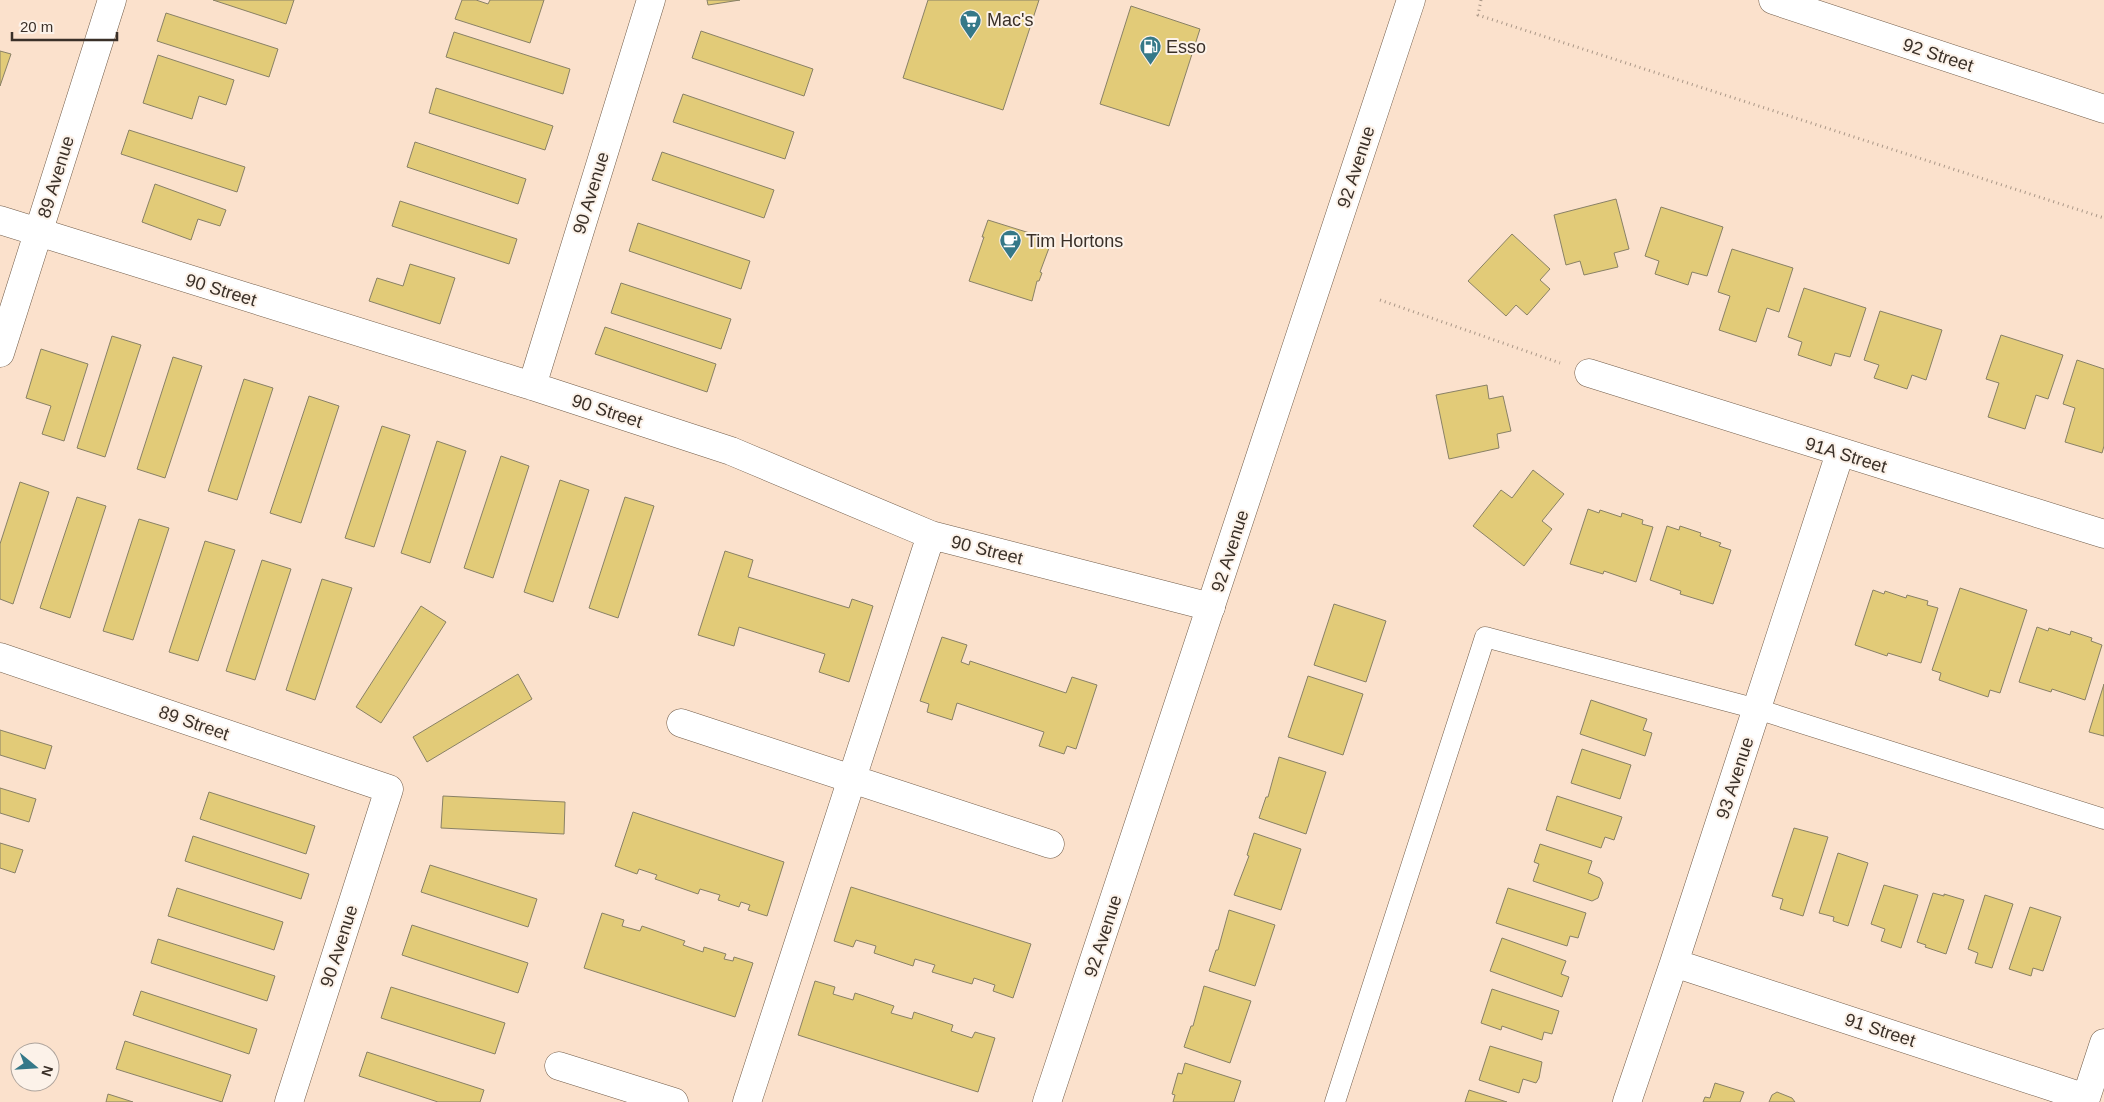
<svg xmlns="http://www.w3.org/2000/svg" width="2104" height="1102" font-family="Helvetica,sans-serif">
  <rect width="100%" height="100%" fill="#fbe1cc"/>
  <path fill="#e2cb78" stroke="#898166" d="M213 0H294L286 24Z
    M462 0H476L488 4 490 0H544L530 43 455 19Z
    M707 0H740L708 5Z
    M928 0H1039L1003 110 903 78Z
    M1131 6 1200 29 1169 126 1100 104Z
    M166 13 278 49 269 77 157 41Z
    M701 31 813 69 804 96 692 58Z
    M454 32 570 69 563 94 446 57Z
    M0 51 11 54 0 86Z
    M158 55 234 80 226 105 199 96 192 119 143 103Z
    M436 88 553 126 545 150 429 113Z
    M683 94 794 132 785 159 673 122Z
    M129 130 245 167 237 192 121 154Z
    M415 142 526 179 518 204 407 167Z
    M662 152 774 190 764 218 652 180Z
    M155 184 226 210 220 226 198 219 191 240 142 222Z
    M1616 199 1629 249 1614 253 1618 267 1584 275 1580 261 1566 265 1554 215Z
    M400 201 517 239 509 264 392 226Z
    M1661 207 1723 227 1707 276 1692 272 1688 285 1655 274 1659 261 1645 256Z
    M988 220 1052 240 1040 272 1042 273 1039 281H1037L1032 301 969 281 984 237H982Z
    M638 223 750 261 741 289 629 251Z
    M1512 234 1550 269 1540 280 1550 289 1527 315 1516 305 1506 316 1468 281Z
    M1732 249 1793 268 1779 312 1767 308 1756 342 1719 330 1730 296 1718 292Z
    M410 264 455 278 440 324 369 301 377 278 403 286Z
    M621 283 731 319 721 349 611 313Z
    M1804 288 1866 308 1850 357 1835 353 1831 366 1798 355 1802 342 1788 337Z
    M1880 311 1942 330 1926 380 1912 375 1907 389 1874 378 1879 365 1864 360Z
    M605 327 716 364 707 392 595 354Z
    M2001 335 2063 355 2048 399 2036 395 2025 429 1988 417 1999 383 1986 379Z
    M112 336 141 345 105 457 77 448Z
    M41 349 88 364 64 441 42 434 51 406 26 398Z
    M173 357 202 366 165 478 137 469Z
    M2077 360 2104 369V446L2102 453 2065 442 2075 408 2063 404Z
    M244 379 273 388 237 500 208 491Z
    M1487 385 1489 399 1503 396 1511 431 1497 434 1499 448 1449 459 1436 395Z
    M309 396 339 406 301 523 270 513Z
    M382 426 410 435 374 547 345 538Z
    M437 441 466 451 430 563 401 553Z
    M501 456 529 466 493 578 464 568Z
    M1533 470 1564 494 1542 521 1552 529 1524 566 1473 526 1501 490 1512 498Z
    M560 480 589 490 553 602 524 592Z
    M20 482 49 492 13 604 0 599V544Z
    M77 497 106 506 70 618 40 608Z
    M625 497 654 506 618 618 589 608Z
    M1588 509 1599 513 1600 510 1621 517 1622 513 1643 520 1642 524 1653 527 1636 582 1604 571 1603 574 1570 564Z
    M139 519 169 528 133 640 103 631Z
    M1667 526 1679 530 1680 526 1701 533 1700 536 1721 543 1719 546 1731 550 1713 604 1680 594 1681 591 1650 580Z
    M205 541 235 550 198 661 169 652Z
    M725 551 753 560 748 577 849 608 852 599 873 606 849 682 819 672 825 654 739 627 734 646 698 635Z
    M262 560 291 569 255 680 226 671Z
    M322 579 352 588 315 700 286 690Z
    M1960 588 2027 610 2000 693 1990 690 1988 697 1939 680 1941 673 1932 670Z
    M1873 590 1884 594 1885 591 1906 598 1907 595 1928 601 1927 605 1938 608 1921 663 1888 653 1887 656 1855 645Z
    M1334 604 1386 621 1366 682 1314 665Z
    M421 606 446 622 381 723 356 707Z
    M2037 627 2048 631 2049 628 2070 635 2071 631 2092 638 2091 641 2102 645 2085 700 2052 689 2051 692 2019 682Z
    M942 637 967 645 961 662 969 665 970 661 1066 693 1072 677 1097 685 1076 749 1067 746 1064 754 1039 746 1044 732 957 703 952 720 927 712 929 704 920 701Z
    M518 674 532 699 427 762 413 737Z
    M1308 676 1363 694 1343 755 1288 737Z
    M2104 684V736L2089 732Z
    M1591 700 1647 719 1643 730 1652 733 1645 756 1580 734Z
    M0 730 52 746 45 769 0 755Z
    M1582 749 1631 765 1620 799 1571 783Z
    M1279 757 1326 772 1306 834 1259 818 1266 797H1268Z
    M0 788 36 799 29 822 0 813Z
    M209 792 315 826 306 854 200 819Z
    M443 796 565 802 564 834 441 828Z
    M1557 796 1622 817 1614 840 1605 837 1601 848 1546 830Z
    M633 812 784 862 767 916 748 910 750 905 741 902 739 907 718 900 720 895 700 889 698 894 655 879 657 875 639 869 637 874 615 866Z
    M1794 828 1828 837 1803 916 1780 909 1783 899 1772 896Z
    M1254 833 1301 849 1281 910 1234 895 1249 856 1247 855Z
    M193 836 309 874 301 899 185 861Z
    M0 843 23 850 15 873 0 868Z
    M1540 844 1592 861 1588 873 1600 878 1603 883 1598 898 1592 901 1533 881 1539 864 1534 862Z
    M1838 853 1868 863 1848 926 1833 921 1834 917 1819 913Z
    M430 865 537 899 528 927 421 892Z
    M1884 885 1918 895 1901 948 1881 941 1885 929 1871 924Z
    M851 887 1031 944 1013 998 993 991 995 985 974 978 972 984 932 972 935 965 915 959 913 966 874 953 876 946 856 940 853 947 834 941Z
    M177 888 283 922 274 950 168 916Z
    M1508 888 1586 913 1578 938 1570 936 1567 946 1496 923Z
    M1933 893 1944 896V894L1964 900 1946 954 1925 947 1926 945 1917 942Z
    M1985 895 2013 904 1992 968 1975 963 1978 953 1968 949Z
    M2030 907 2061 917 2043 971 2033 968 2031 976 2009 969Z
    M1229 910 1275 925 1255 986 1209 971 1216 950H1218Z
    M602 913 624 920 622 926 640 931 642 926 685 941 683 945 703 952 704 947 726 954 724 959 733 961 734 957 753 963 735 1017 584 968Z
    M412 925 528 963 518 993 402 955Z
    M1502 938 1566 961 1561 974 1569 977 1562 997 1490 971Z
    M158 939 275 976 267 1001 151 963Z
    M815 981 835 987 833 994 853 1000 855 993 894 1006 891 1013 912 1019 914 1012 953 1025 951 1031 972 1038 975 1032 995 1038 978 1092 798 1035Z
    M1204 986 1251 1001 1230 1063 1184 1047 1191 1026H1193Z
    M391 987 505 1023 495 1054 381 1018Z
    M1492 989 1559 1011 1552 1034 1544 1032 1542 1040 1502 1026 1501 1030 1481 1023Z
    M141 991 257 1029 249 1054 133 1015Z
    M125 1041 231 1075 222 1102 116 1069Z
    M1490 1046 1542 1062 1539 1078 1536 1083 1523 1079 1519 1093 1479 1080Z
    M367 1052 484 1090 480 1102H438L359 1076Z
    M1185 1063 1241 1081 1234 1102H1173L1175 1095 1172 1094 1178 1073 1182 1074Z
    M1715 1083 1744 1092 1740 1102H1703L1705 1097 1710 1098Z
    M1469 1090 1507 1102H1465Z
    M1777 1092 1792 1098 1795 1102H1769L1772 1095Z
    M108 1094 133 1102H106Z"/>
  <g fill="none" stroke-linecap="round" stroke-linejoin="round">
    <defs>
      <path id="service" d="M1335 1102 1485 637 1757 709 2104 819"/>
      <path id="minor" d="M0 220 532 386 731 451 931 535 1211 607
        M0 353 112 0
        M1589 373 2104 534
        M532 386 651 0
        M0 657 389 789 289 1102
        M681 723 1050 844
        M1674 963 2086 1098 2104 1043
        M559 1066 674 1102
        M747 1102 931 535
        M1627 1102 1674 963 1840 453"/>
      <path id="tertiary" d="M1047 1102 1411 0"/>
      <path id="secondary" d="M1773 0 2104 109"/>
    </defs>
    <use href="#service" stroke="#715c49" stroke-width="21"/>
    <use href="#minor" stroke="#715c49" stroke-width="29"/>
    <use href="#tertiary" stroke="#715c49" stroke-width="29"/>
    <use href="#secondary" stroke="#715c49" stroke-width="29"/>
    <path stroke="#aa9787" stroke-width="3" stroke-dasharray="1 4" stroke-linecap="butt" d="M1481 0 1478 15 2104 218
      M1380 300 1560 363"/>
    <use href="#service" stroke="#fff" stroke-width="20"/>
    <use href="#minor" stroke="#fff" stroke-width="28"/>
    <use href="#tertiary" stroke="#fff" stroke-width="28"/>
    <use href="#secondary" stroke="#fff" stroke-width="28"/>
  </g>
  <defs>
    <symbol id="supermarket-pin" viewBox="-11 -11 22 30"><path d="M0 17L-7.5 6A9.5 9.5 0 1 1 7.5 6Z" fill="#357888" stroke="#fcf2e9"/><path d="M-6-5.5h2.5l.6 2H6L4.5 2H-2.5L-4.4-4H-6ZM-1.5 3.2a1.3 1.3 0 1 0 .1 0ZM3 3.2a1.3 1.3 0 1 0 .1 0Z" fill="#fff"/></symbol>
    <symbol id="fuel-pin" viewBox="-11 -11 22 30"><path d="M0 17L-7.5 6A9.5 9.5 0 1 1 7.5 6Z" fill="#357888" stroke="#fcf2e9"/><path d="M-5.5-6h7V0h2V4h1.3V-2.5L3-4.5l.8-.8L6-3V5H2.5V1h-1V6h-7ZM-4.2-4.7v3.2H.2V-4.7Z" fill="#fff"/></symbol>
    <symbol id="cafe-pin" viewBox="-11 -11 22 30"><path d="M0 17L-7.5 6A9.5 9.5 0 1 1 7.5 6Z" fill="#357888" stroke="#fcf2e9"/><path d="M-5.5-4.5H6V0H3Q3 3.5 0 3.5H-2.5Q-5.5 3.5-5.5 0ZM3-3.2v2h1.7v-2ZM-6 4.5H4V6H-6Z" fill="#fff"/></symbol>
  </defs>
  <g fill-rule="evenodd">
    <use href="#supermarket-pin" x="958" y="8" width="25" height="34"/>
    <use href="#fuel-pin" x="1138" y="34" width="25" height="34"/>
    <use href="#cafe-pin" x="998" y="228" width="25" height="34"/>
  </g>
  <g text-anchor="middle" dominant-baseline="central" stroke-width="4" stroke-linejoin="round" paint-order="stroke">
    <g font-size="18" fill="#3a3028" stroke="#fcf2e9" text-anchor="start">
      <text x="987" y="20">Mac's</text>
      <text x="1166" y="47">Esso</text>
      <text x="1026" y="241">Tim Hortons</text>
    </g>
    <g font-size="18" fill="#3a3028" stroke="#fcf2e9">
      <text transform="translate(1938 55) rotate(18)">92 Street</text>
      <text transform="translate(1356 167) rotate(-72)">92 Avenue</text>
      <text transform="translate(56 177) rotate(-73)">89 Avenue</text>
      <text transform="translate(591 193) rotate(-73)">90 Avenue</text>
      <text transform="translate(221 290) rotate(17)">90 Street</text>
      <text transform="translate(607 411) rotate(18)">90 Street</text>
      <text transform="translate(1846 455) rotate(17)">91A Street</text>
      <text transform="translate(987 550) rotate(14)">90 Street</text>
      <text transform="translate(1230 551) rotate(-72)">92 Avenue</text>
      <text transform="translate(194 723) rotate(19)">89 Street</text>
      <text transform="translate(1735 778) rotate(-72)">93 Avenue</text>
      <text transform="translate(1103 936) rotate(-72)">92 Avenue</text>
      <text transform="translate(339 946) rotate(-72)">90 Avenue</text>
      <text transform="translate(1880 1030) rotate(18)">91 Street</text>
    </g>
  </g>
  <g transform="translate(35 1067) rotate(108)"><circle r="24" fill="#fcf2e9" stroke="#aea49c"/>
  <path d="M0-4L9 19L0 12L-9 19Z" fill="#357888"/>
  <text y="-8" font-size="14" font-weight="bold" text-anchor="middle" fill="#3a3028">N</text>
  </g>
  <path d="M12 32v8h105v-8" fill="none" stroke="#3a3028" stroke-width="2.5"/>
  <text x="20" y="32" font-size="15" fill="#3a3028" stroke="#fcf2e9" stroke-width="4" paint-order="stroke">20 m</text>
</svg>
